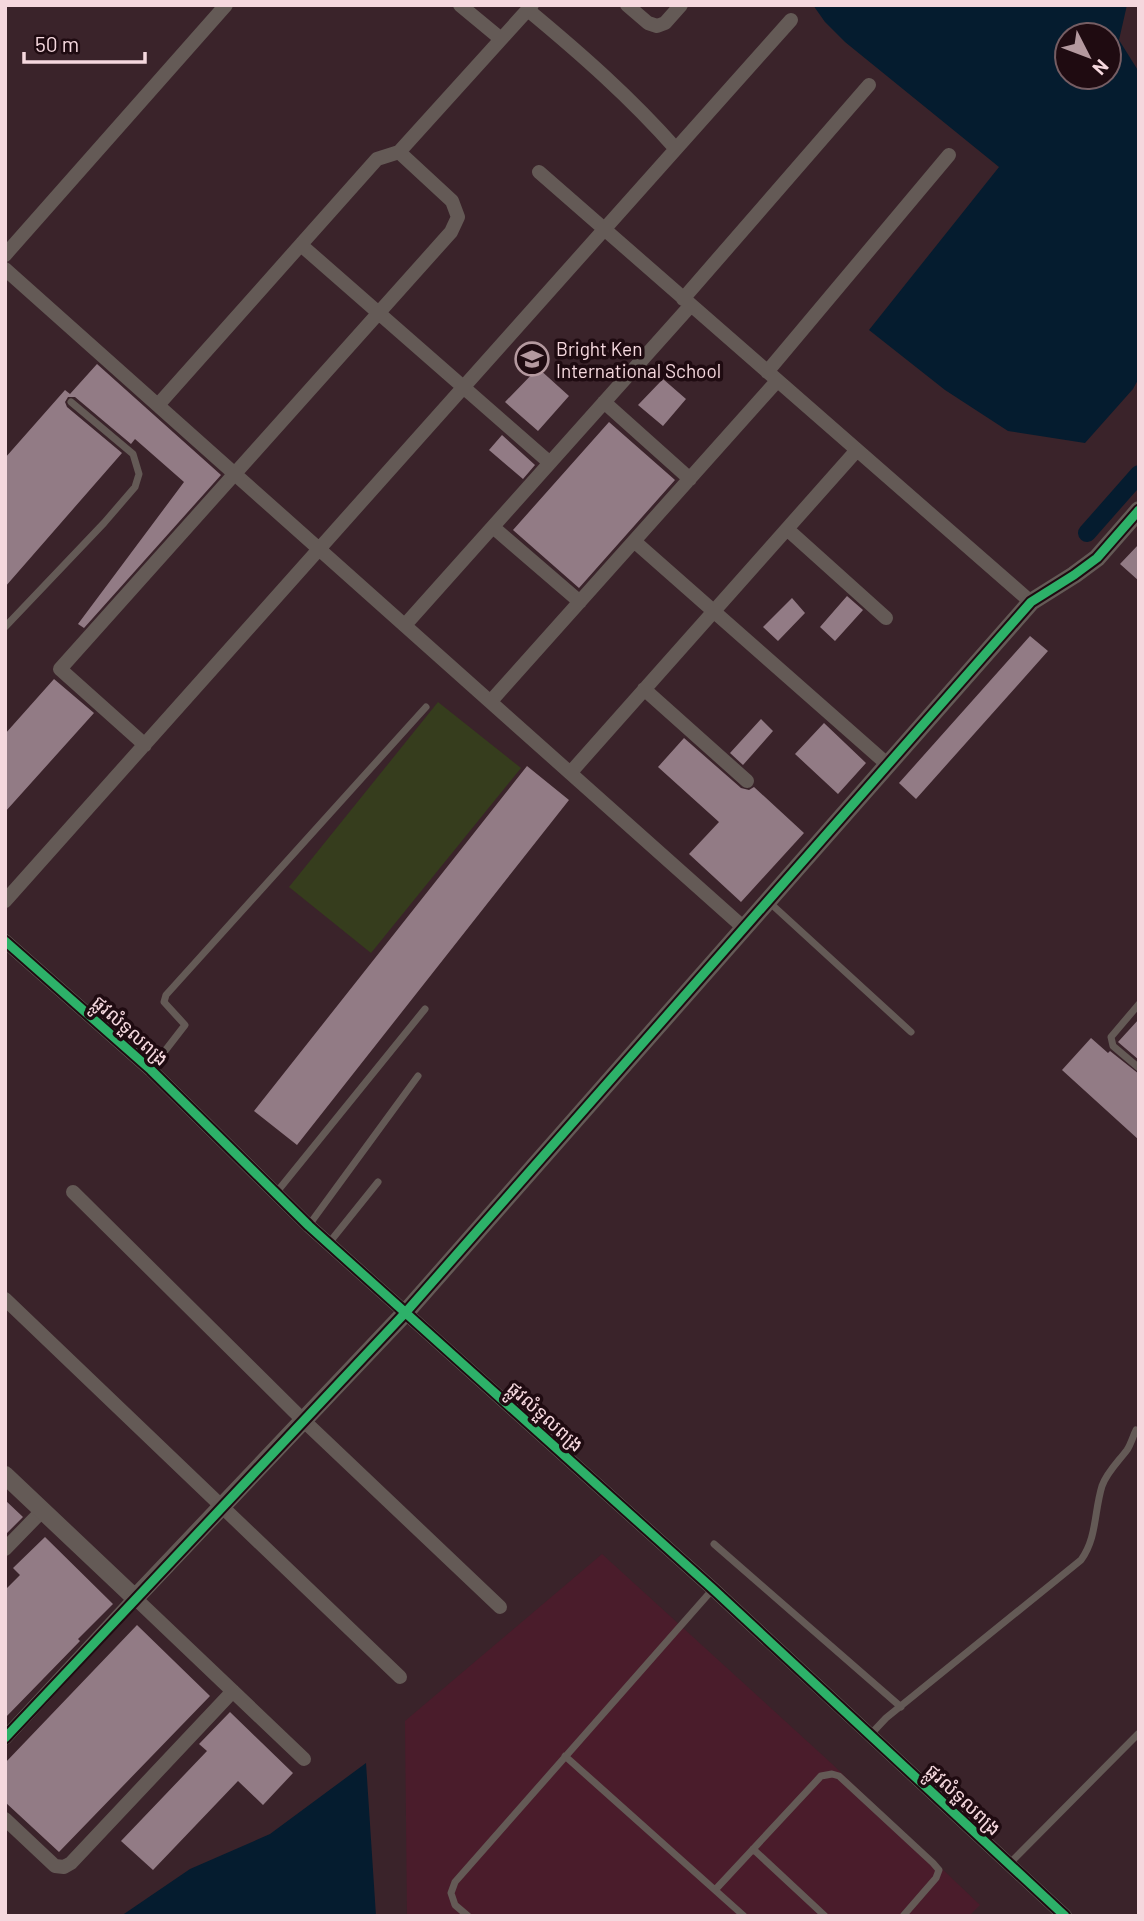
<svg xmlns="http://www.w3.org/2000/svg" width="1144" height="1921" font-family="Barlow,'Noto Sans Khmer',sans-serif">
  <rect width="100%" height="100%" fill="#3a232a"/>
  <path fill="#4a1c2b" d="M602 1554 831 1763 980 1905 969 1916H407L405 1721Z"/>
  <path fill="#363d1d" d="M438 702 521 768 371 953 289 887Z"/>
  <path fill="#051c2f" fill-rule="evenodd" d="M813 5H1127L1119 40 1139 72V378L1133 389 1085 443 1008 431 945 390 869 330 999 167 845 42 825 22ZM1067 35H1109V77H1067Z
    M366 1763 376 1916H121L190 1869 270 1834Z"/>
  <g fill="none" stroke-linecap="round" stroke-linejoin="round">
    <path stroke="#051c2f" stroke-width="18" d="M1087 533 1139 474"/>
  </g>
  <path fill="#927b85" d="M97 364 221 475 84 628 78 624 184 482 135 439 131 444 75 397H68L65 402 67 407 122 453 5 587V458L65 390 70 394Z
    M538 368 569 396 538 431 505 402Z
    M663 379 686 399 663 426 638 405Z
    M609 422 675 480 579 588 513 530Z
    M502 435 535 465 523 479 489 450Z
    M1139 544V581L1120 564Z
    M847 596 863 610 835 641 820 627Z
    M792 598 805 613 778 641 763 627Z
    M1030 636 1048 651 916 799 899 783Z
    M54 679 94 713 5 812V734Z
    M761 719 773 731 743 765 730 753Z
    M824 723 866 763 838 794 795 754Z
    M684 738 741 788 749 790 754 787 804 833 741 902 689 854 719 822 658 767Z
    M527 766 569 800 297 1145 254 1111Z
    M1139 1019V1060L1118 1042Z
    M1091 1038 1108 1053 1110 1051 1139 1074V1140L1062 1070Z
    M5 1500 23 1517 5 1535Z
    M45 1537 113 1604 78 1639 80 1641 5 1718V1590L20 1575 13 1568Z
    M137 1625 210 1696 59 1852 5 1802V1763Z
    M230 1712 293 1773 263 1805 238 1781 153 1870 121 1841 207 1751 199 1744Z"/>
  <g fill="none" stroke-linecap="round" stroke-linejoin="round">
    <path stroke="#645a56" stroke-width="7" d="M5 627 104 523 135 487 139 474 133 454 71 402
      M769 902 911 1032
      M1139 1004 1111 1037 1113 1046 1139 1068
      M151 1069 185 1025 164 1002 166 995 426 707
      M276 1193 425 1009
      M309 1225 418 1076
      M329 1243 378 1182
      M714 1544 901 1707
      M870 1735 886 1718 1081 1560C1097 1538 1094 1512 1102 1486 1107 1472 1118 1462 1127 1450 1131 1444 1133 1436 1136 1430
      M565 1756 744 1916
      M753 1849 825 1916
      M1009 1864 1138 1734
      M715 1890 821 1776 832 1774 839 1776 933 1863 939 1870 936 1878 903 1916
      M468 1916 455 1905 451 1893 455 1882 713 1589"/>
    <path stroke="#645a56" stroke-width="14" d="M460 5 501 39
      M627 5 648 23 657 26 665 23 681 5
      M528 10C581 54 630 97 676 149
      M539 172 1031 602
      M301 245 550 463
      M5 255 226 5
      M5 269 744 928
      M683 299 869 85
      M767 372 949 155
      M604 402 690 479
      M158 405 377 159 399 152 532 5
      M493 527 580 602
      M787 529 886 618
      M634 541 887 764
      M405 625 691 305
      M644 689 747 781
      M491 701 777 381
      M145 745 60 669 451 232 458 217 452 201 399 152
      M571 772 857 450
      M5 901 791 20
      M5 941 151 1070 309 1226 713 1589 1065 1916
      M73 1192 303 1420 500 1607
      M5 1299 400 1677
      M5 1549 42 1511
      M5 1738 135 1598 304 1759
      M5 1819 55 1866 64 1867 71 1863 233 1691"/>
    <path stroke="#645a56" stroke-width="18" d="M5 1475 135 1598 406 1312 1031 602 1074 575 1097 558 1139 510"/>
    <defs>
      <path id="cycleway" d="M5 941 151 1070 309 1226 713 1589 1065 1916
        M5 1738 406 1312 1031 602 1074 575 1097 558 1139 510"/>
    </defs>
    <use href="#cycleway" stroke="#1f0b11" stroke-width="13"/>
    <use href="#cycleway" stroke="#2db169" stroke-width="9"/>
  </g>
  <defs>
    <symbol id="school-ring" viewBox="-11 -11 22 22"><circle r="9.5" fill="#1f0b11" stroke="#b4999f" stroke-width="1.5"/><path d="M0-5L7-2L0 1L-7-2ZM-4 1L0 2.5L4 1V4Q0 6-4 4Z" fill="#b4999f"/></symbol>
  </defs>
  <g fill-rule="evenodd">
    <use href="#school-ring" x="513" y="340" width="38" height="38"/>
  </g>
  <g text-anchor="middle" dominant-baseline="central" stroke-width="7" stroke-linejoin="round" paint-order="stroke">
    <g font-size="19" fill="#f5d8de" stroke="#1f0b11" text-anchor="start">
      <text x="556" y="348">Bright Ken<tspan x="556" dy="22">International School</tspan></text>
    </g>
    <g font-size="19" fill="#f5d8de" stroke="#1f0b11">
      <text transform="translate(131 1030) rotate(42)">ផ្លូវលំទួលពង្រ</text>
      <text transform="translate(546 1416) rotate(42)">ផ្លូវលំទួលពង្រ</text>
      <text transform="translate(964 1799) rotate(43)">ផ្លូវលំទួលពង្រ</text>
    </g>
  </g>
  <rect width="1144" height="1921" fill="none" stroke="#f5d8de" stroke-width="14"/>
  <g transform="translate(1088 56) rotate(132)"><circle r="33" fill="#1f0b11" stroke="#755d63" stroke-width="2"/>
  <path d="M0-5L12 26L0 18L-12 26Z" fill="#b4999f"/>
  <text y="-10" font-size="19" font-weight="bold" text-anchor="middle" fill="#f5d8de">N</text>
  </g>
  <path d="M24 52v10h121v-10" fill="none" stroke="#f5d8de" stroke-width="3.5"/>
  <text x="35" y="52" font-size="21" fill="#f5d8de" stroke="#1f0b11" stroke-width="5" paint-order="stroke">50 m</text>
</svg>
